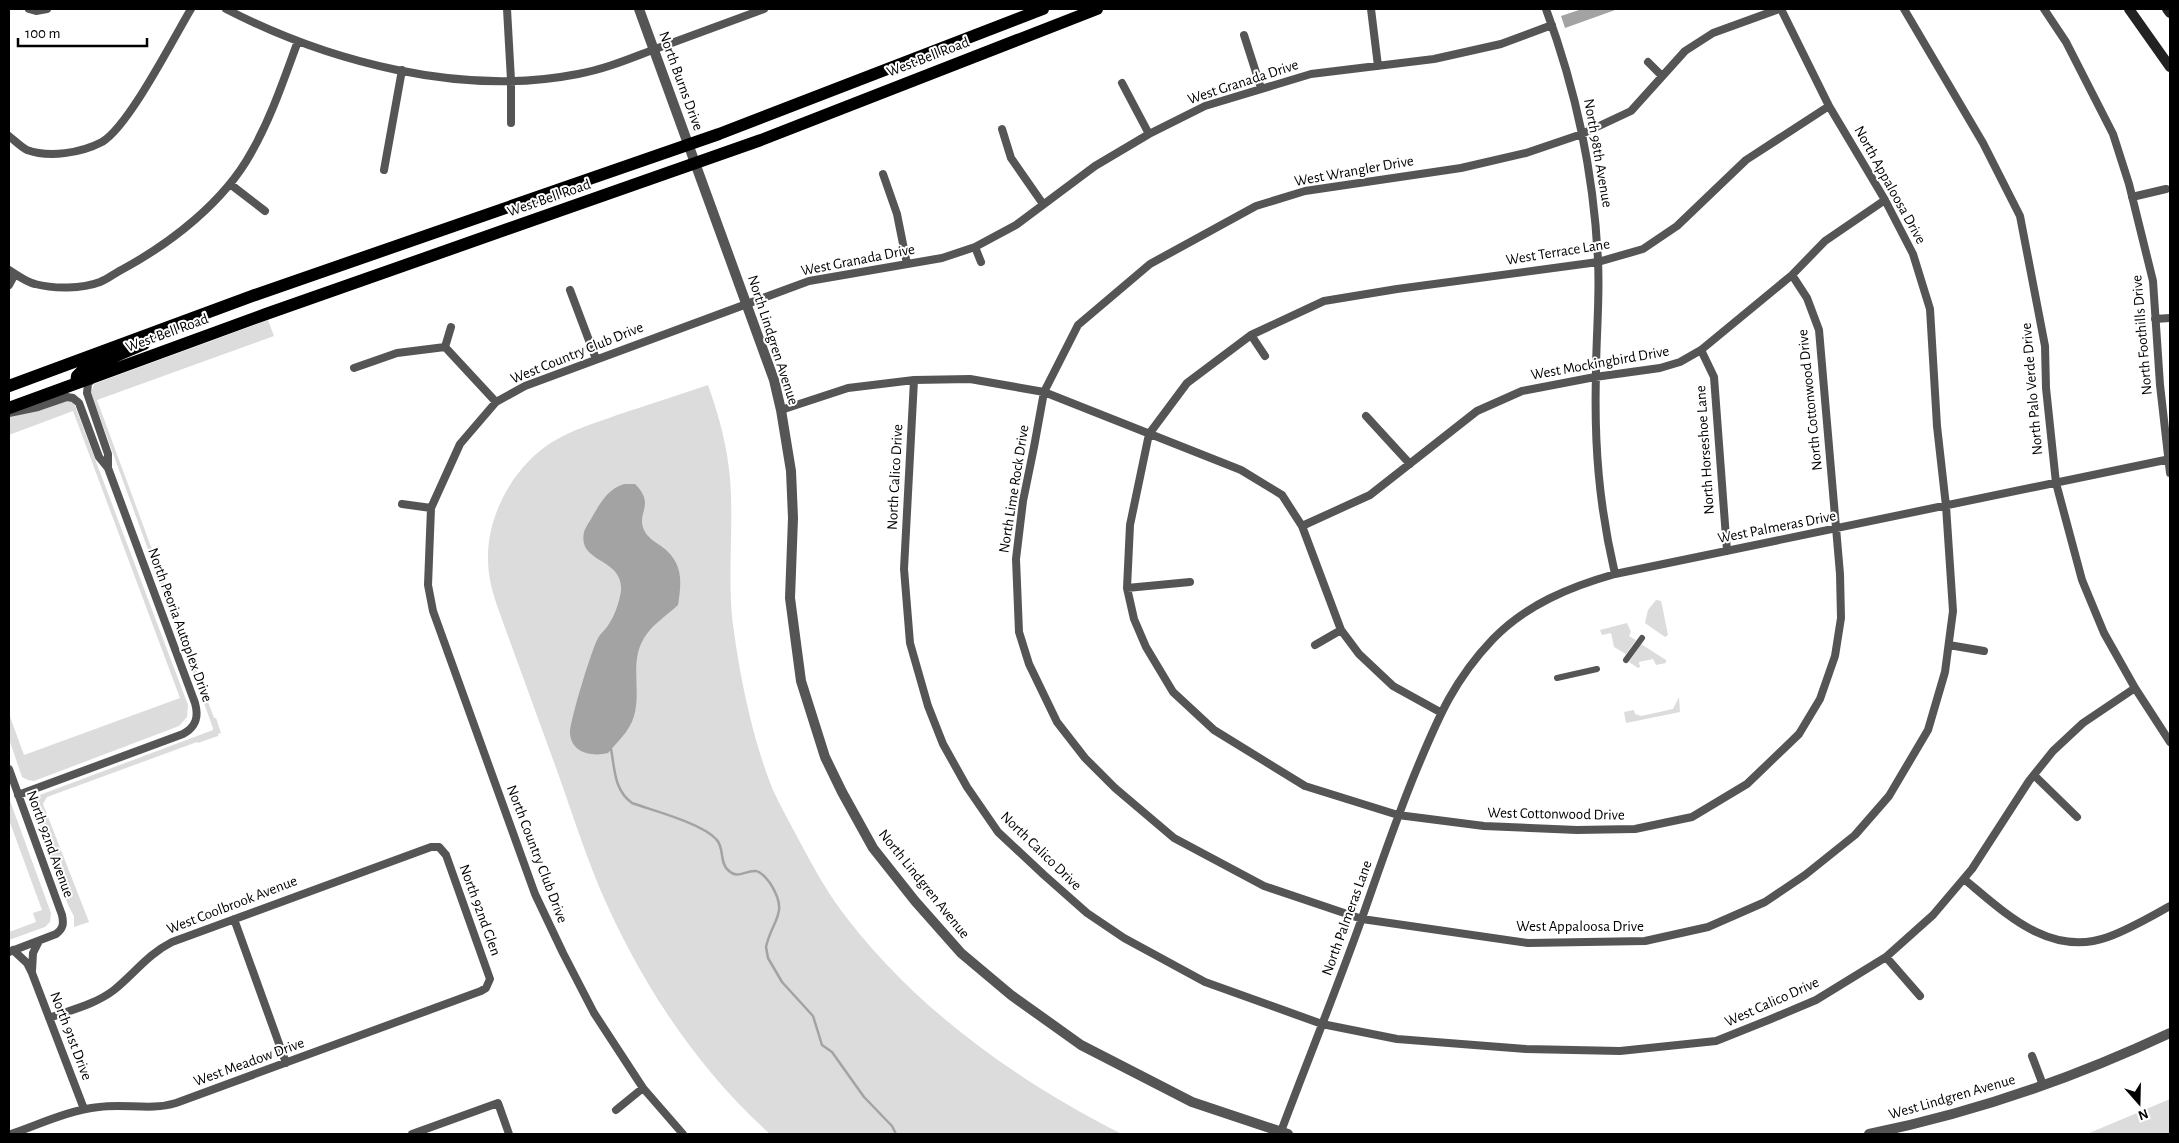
<svg xmlns="http://www.w3.org/2000/svg" width="2179" height="1143" font-family="'Alegreya Sans',sans-serif">
  <rect width="100%" height="100%" fill="#fff"/>
  <path fill="#dcdcdc" d="M268 320 274 336 97 400 214 718H216L221 733 218 734V736L198 743 197 742 47 797 43 804 89 922 74 927V916L68 905 32 804 37 796 213 730V728L91 393 94 384Z
    M708 385C719 416 727 445 730 478 734 527 727 577 733 625 740 678 753 741 773 790 779 804 787 817 794 831 807 855 820 880 835 902 907 1003 1013 1079 1122 1134H770C700 1071 647 992 608 907 589 866 575 821 560 779 540 723 519 667 499 611 493 594 488 578 488 559 487 514 515 464 554 441 574 429 596 423 617 415 648 405 678 395 708 385Z
    M67 400 73 402 75 406 188 705 187 717 179 726 34 781 28 780 22 777 9 739V714L24 755 180 698 73 411 9 435V417L36 411Z
    M1656 600 1661 601 1662 605 1668 635 1665 637 1645 623 1648 610Z
    M1627 623 1631 632 1629 636 1636 640 1626 654 1614 647 1611 633 1602 635 1600 630Z
    M1641 644 1666 660V663L1656 665 1653 659 1639 662 1640 667 1638 668 1629 662Z
    M1679 697 1680 712 1626 723 1624 712 1634 710 1635 714 1641 716 1673 709Z
    M9 798 51 913 50 922 45 927 9 940V932L36 922 33 913 42 910 9 820Z
    M2170 1099V1134H2087Z"/>
  <path fill="#a3a3a3" d="M1582 9H1618L1565 28 1561 16Z
    M624 484H635C656 505 636 512 644 530 647 537 655 542 661 546 683 562 682 580 678 605 665 617 648 627 641 644 631 666 641 693 634 716 630 731 617 742 608 753 592 757 571 753 570 733 570 721 591 651 598 638 600 634 604 631 607 627 614 617 619 604 621 591 624 557 577 564 584 532 586 526 592 518 595 512 603 499 609 489 624 484Z"/>
  <g fill="none" stroke-linecap="round" stroke-linejoin="round">
    <path stroke="#a3a3a3" stroke-width="2.5" d="M611 749C615 770 614 790 632 803 654 811 701 823 716 839 725 848 719 862 728 870 738 880 745 870 756 871 762 872 766 878 770 883 790 914 772 919 766 947L768 958 782 982 813 1016 822 1045 832 1052 864 1097 892 1126 896 1134"/>
    <path stroke="#555" stroke-width="6" d="M1626 660 1642 638
      M1557 678 1597 669"/>
    <path stroke="#555" stroke-width="8" d="M29 9 36 11 47 9
      M226 9C329 62 462 97 578 74 606 69 631 58 658 48 693 35 729 22 764 9
      M507 9 511 80V123
      M1371 9 1378 66
      M1546 9C1576 90 1594 174 1598 261 1600 298 1596 337 1596 374 1594 444 1599 506 1615 574
      M1779 9 1713 33 1685 51 1631 111 1582 134 1526 153 1461 168 1305 191 1256 206 1150 264 1078 325 1044 392 1034 447 1023 501 1016 559 1019 632 1029 664 1057 722 1085 758 1115 788 1174 838 1264 886 1362 919 1528 943 1645 941 1708 927 1765 902 1805 875 1855 835 1889 796 1928 730 1945 672 1953 611 1946 506 1937 426 1930 309 1913 254 1885 200 1829 106 1781 9
      M1904 9 1983 143 2020 216 2045 346 2046 388 2056 483 2082 580 2104 633 2135 688 2170 742
      M2044 9 2066 42 2113 134 2129 184 2153 281 2160 385 2170 473
      M1244 35 1261 88
      M1648 62 1662 76
      M1122 83 1149 134
      M1002 129 1011 158 1043 204
      M9 136C14 140 21 147 27 150 49 158 81 153 102 142 129 126 173 39 191 9
      M384 170 402 70
      M883 174 897 214 907 264
      M230 184 265 211
      M2132 197 2166 189
      M975 247 981 262
      M9 270C17 275 26 282 35 284 54 289 82 289 100 282 108 279 115 273 123 269 171 243 224 202 251 153 271 118 284 79 298 41
      M1792 275 1807 298 1819 330 1840 574 1841 618 1835 656 1820 699 1799 734 1747 784 1692 817 1635 829 1577 830 1484 826 1398 815 1305 786 1214 730 1173 692 1146 647 1134 619 1127 588 1130 525 1149 434 1187 383 1251 335 1324 301 1397 289 1598 262 1643 249 1677 226 1746 160 1829 106
      M9 285 15 274
      M570 290 596 359
      M2155 319 2170 318
      M1251 335 1265 356
      M445 347 451 327
      M1701 350 1714 377 1727 551
      M354 368 397 353 445 347 496 402
      M914 380 904 569 910 643 928 706 943 744 967 787 998 832 1044 875 1087 913 1124 938 1205 982 1322 1024 1397 1039 1526 1049 1620 1051 1716 1041 1771 1019 1816 1000 1886 957 1933 915 1972 869 2029 781 2053 751 2083 723 2135 688
      M781 410 848 388 914 380 970 379 1044 392 1241 470 1282 495 1302 526 1341 630 1359 654 1393 686 1440 712
      M9 413 38 407 67 397 73 398 79 403 99 457 108 468
      M1366 416 1410 464
      M402 504 431 508
      M1302 526 1370 495 1477 411 1522 391 1595 377 1660 368 1680 362 1701 350 1792 275 1825 241 1885 200
      M1127 588 1190 582
      M1315 645 1341 630
      M1949 645 1984 651
      M9 769 62 915C64 924 63 929 56 934L9 952
      M2034 775 2077 817
      M18 795 183 734C196 727 199 717 195 703L108 468V454L87 393 88 384 93 378
      M1964 879C2005 913 2050 958 2108 937 2130 929 2150 917 2170 906
      M234 919 286 1063
      M13 950 27 963 32 973 84 1109
      M1886 957 1920 996
      M32 971 33 953 39 941
      M2032 1056 2043 1085
      M616 1110 643 1088
      M11 1134C40 1124 69 1110 99 1107 125 1103 150 1111 176 1103L481 991 486 988 490 979 446 855 439 847H431L172 942C148 954 134 974 114 990 96 1004 71 1010 49 1018
      M412 1134 498 1103 509 1134
      M683 1134 643 1088 594 1013 563 953 535 894 433 611 428 585 431 508 460 444 496 402 525 386 809 281 942 258 975 247 1016 225 1095 166 1149 134 1205 106 1311 74 1434 59 1501 44 1552 25
      M1280 1134C1307 1062 1336 991 1362 918 1380 867 1397 816 1418 766 1439 716 1454 680 1493 639 1526 605 1569 587 1615 574L2170 459"/>
    <path stroke="#555" stroke-width="10" d="M639 9 774 380 781 410 791 471 793 518 790 598 801 681 825 757 842 792 873 848 915 901 961 953 1011 995 1081 1045 1192 1102 1288 1134
      M1869 1134C1973 1113 2074 1078 2170 1033"/>
    <path stroke="#222" stroke-width="10" d="M2129 9 2170 67
      M2167 9 2170 13"/>
    <path stroke="#000" stroke-width="12" d="M76 383 77 376 83 370 144 344
      M9 386 255 295 719 134 1043 9
      M9 408 266 314 761 140 1097 9"/>
  </g>
  <g text-anchor="middle" dominant-baseline="central" stroke-width="4" stroke-linejoin="round" paint-order="stroke">
    <g font-size="15" fill="#000" stroke="#fff">
      <text transform="translate(928 57) rotate(-21)">West Bell Road</text>
      <text transform="translate(681 81) rotate(70)">North Burns Drive</text>
      <text transform="translate(1243 82) rotate(-18)">West Granada Drive</text>
      <text transform="translate(1598 153) rotate(80)">North 98th Avenue</text>
      <text transform="translate(1354 171) rotate(-10)">West Wrangler Drive</text>
      <text transform="translate(1890 185) rotate(61)">North Appaloosa Drive</text>
      <text transform="translate(549 198) rotate(-19)">West Bell Road</text>
      <text transform="translate(1558 252) rotate(-9)">West Terrace Lane</text>
      <text transform="translate(858 260) rotate(-11)">West Granada Drive</text>
      <text transform="translate(167 333) rotate(-20)">West Bell Road</text>
      <text transform="translate(2142 335) rotate(-95)">North Foothills Drive</text>
      <text transform="translate(773 340) rotate(72)">North Lindgren Avenue</text>
      <text transform="translate(577 353) rotate(-22)">West Country Club Drive</text>
      <text transform="translate(1600 363) rotate(-10)">West Mockingbird Drive</text>
      <text transform="translate(2032 389) rotate(-95)">North Palo Verde Drive</text>
      <text transform="translate(1810 400) rotate(-96)">North Cottonwood Drive</text>
      <text transform="translate(1705 450) rotate(-94)">North Horseshoe Lane</text>
      <text transform="translate(895 477) rotate(-87)">North Calico Drive</text>
      <text transform="translate(1014 489) rotate(-81)">North Lime Rock Drive</text>
      <text transform="translate(1777 527) rotate(-11)">West Palmeras Drive</text>
      <text transform="translate(180 625) rotate(70)">North Peoria Autoplex Drive</text>
      <text transform="translate(1556 814) rotate(1)">West Cottonwood Drive</text>
      <text transform="translate(50 844) rotate(70)">North 92nd Avenue</text>
      <text transform="translate(1041 851) rotate(44)">North Calico Drive</text>
      <text transform="translate(537 854) rotate(69)">North Country Club Drive</text>
      <text transform="translate(924 884) rotate(51)">North Lindgren Avenue</text>
      <text transform="translate(232 905) rotate(-21)">West Coolbrook Avenue</text>
      <text transform="translate(480 910) rotate(70)">North 92nd Glen</text>
      <text transform="translate(1347 918) rotate(-70)">North Palmeras Lane</text>
      <text x="1580" y="926">West Appaloosa Drive</text>
      <text transform="translate(1772 1002) rotate(-24)">West Calico Drive</text>
      <text transform="translate(71 1036) rotate(69)">North 91st Drive</text>
      <text transform="translate(249 1062) rotate(-20)">West Meadow Drive</text>
      <text transform="translate(1952 1097) rotate(-16)">West Lindgren Avenue</text>
    </g>
  </g>
  <rect width="2179" height="1143" fill="none" stroke="#000000" stroke-width="20"/>
  <g transform="translate(2139 1103) rotate(160)" stroke="#ffffff" stroke-width="4" paint-order="stroke">
  <path d="M0-4L9 19L0 12L-9 19Z" fill="#000000"/>
  <text y="-8" font-size="14" font-weight="bold" text-anchor="middle" fill="#000000">N</text>
  </g>
  <path d="M18 38v8h129v-8" fill="none" stroke="#000000" stroke-width="2.5"/>
  <text x="25" y="38" font-size="15" fill="#000000" stroke="#ffffff" stroke-width="4" paint-order="stroke">100 m</text>
</svg>
